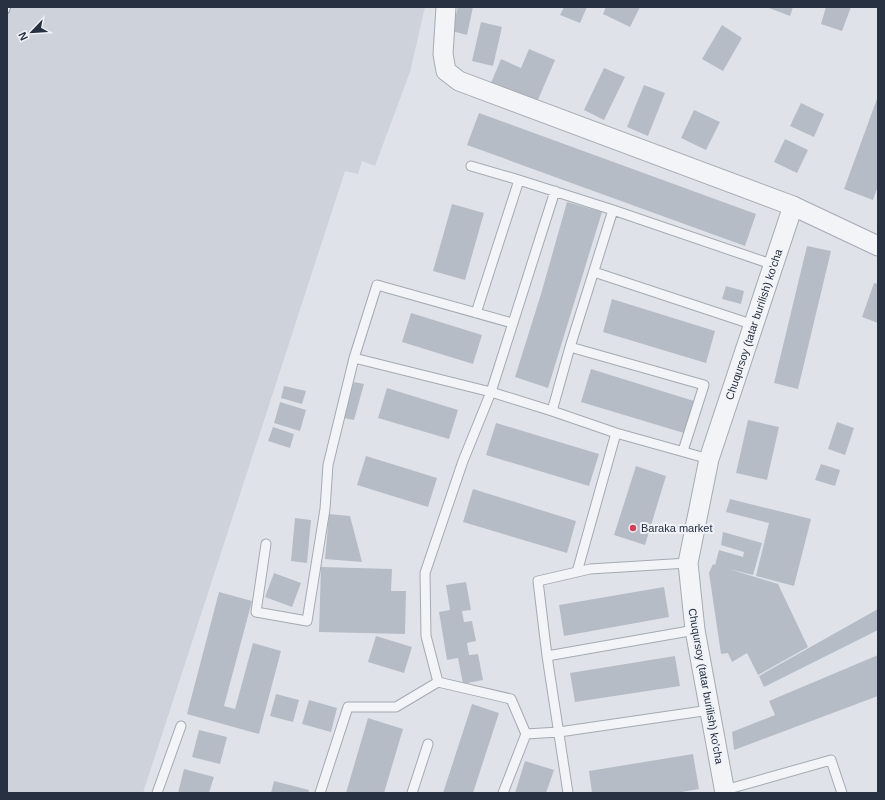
<svg xmlns="http://www.w3.org/2000/svg" width="885" height="800" font-family="Arial,sans-serif">
  <rect width="100%" height="100%" fill="#dfe3e9"/>
  <path fill="#cdd2db" d="M7 7H425L410 72 375 166 362 161 358 174 345 171 143 793H7Z"/>
  <path fill="#b6bcc6" d="M458 7H473L467 35 452 31Z
    M564 7H587L580 23 560 15Z
    M606 7H640L630 27 603 14Z
    M769 7H793L790 16 769 8Z
    M826 7H851L842 31 821 24Z
    M481 22 502 27 493 66 472 61Z
    M722 25 742 38 723 71 702 59Z
    M529 49 555 60 537 102 491 83 501 59 521 68Z
    M604 68 625 77 604 120 584 110Z
    M644 85 665 93 648 136 627 127Z
    M878 96V186L873 200 844 189Z
    M801 103 824 114 814 137 790 126Z
    M694 110 720 122 706 150 681 138Z
    M479 113 756 214 745 246 467 145Z
    M785 139 808 150 797 173 774 162Z
    M567 202 602 212 548 388 515 377 541 294Z
    M452 204 484 213 465 280 433 271Z
    M807 246 831 251 798 389 774 383Z
    M874 283 878 284V323L862 317Z
    M726 286 744 291 741 304 722 299Z
    M612 299 715 331 706 363 603 332Z
    M411 313 482 335 473 364 402 342Z
    M591 369 694 401 684 433 581 402Z
    M354 382 364 384 354 420 344 418Z
    M284 386 306 391 302 404 281 398Z
    M387 388 458 410 449 439 378 418Z
    M280 402 306 410 300 431 274 423Z
    M748 420 779 427 767 480 736 473Z
    M837 422 854 428 845 455 828 449Z
    M496 423 599 454 589 486 486 455Z
    M273 427 294 434 290 448 268 441Z
    M366 456 437 478 428 507 357 485Z
    M821 464 840 470 835 486 815 480Z
    M636 466 666 476 645 545 614 535Z
    M473 489 576 521 567 553 463 522Z
    M730 499 811 519 794 586 756 576 769 523 726 512Z
    M329 514 350 516 362 562 325 559Z
    M295 518 311 520 307 563 291 561Z
    M723 532 762 543 753 575 729 569 778 584 808 647 758 675 747 653 732 662 728 653 721 654 709 573 713 564 715 565 719 550 743 557 744 552 721 545Z
    M321 567 392 569 391 591H406L405 634 319 632Z
    M274 573 301 583 292 607 265 597Z
    M466 582 471 610 462 611 464 622 472 621 476 641 467 643 469 655 478 654 483 680 463 684 458 658 447 660 439 612 450 610 446 585Z
    M664 587 669 617 564 636 559 605Z
    M219 592 252 601 224 706 235 709 253 643 281 651 259 734 187 714Z
    M878 609V630L764 687 759 676Z
    M376 636 412 647 404 673 368 662Z
    M878 655V696L734 750 732 732 775 715 769 701Z
    M675 656 680 686 575 702 570 673Z
    M276 694 299 700 293 722 270 716Z
    M309 700 337 708 331 732 302 724Z
    M472 704 499 713 473 793H443Z
    M368 718 403 729 384 793H346Z
    M199 730 227 737 220 764 192 757Z
    M693 754 699 789 676 793H592L589 771Z
    M525 761 554 770 546 793H515Z
    M184 769 214 777 209 793H178Z
    M274 781 309 790 308 793H271Z"/>
  <g fill="none" stroke-linecap="round" stroke-linejoin="round">
    <defs>
      <path id="service" d="M471 166 519 180
        M555 191 491 392 463 461 425 573 426 636 438 682 511 699 526 734 559 732 710 710
        M594 272 754 325
        M476 313 519 180 613 210 774 265
        M570 347 704 385 683 451
        M354 358 491 392 552 411 616 433 709 459
        M552 411 570 347 613 210
        M266 544 256 612 307 621 325 509 328 465 354 358 377 285 512 323
        M577 572 616 433
        M547 656 695 630
        M725 790 831 760 842 793
        M157 793 181 726
        M320 793 348 707H396L438 682
        M412 793 428 744
        M503 793 526 734
        M568 793 547 656 538 581 590 569 688 563"/>
      <g id="minor">
        <path d="M446 7 443 54 446 71 459 81 793 206 878 246"/>
        <path id="s1" d="M725 793 695 630 688 563 709 459 793 206"/>
      </g>
    </defs>
    <use href="#service" stroke="#a4aab3" stroke-width="11"/>
    <use href="#minor" stroke="#a4aab3" stroke-width="21"/>
    <use href="#service" stroke="#f2f4f7" stroke-width="9"/>
    <use href="#minor" stroke="#f2f4f7" stroke-width="19"/>
    <defs>
      <path id="rail" d="M7 12 9 7"/>
    </defs>
    <use href="#rail" stroke="#788394" stroke-width="4.5"/>
    <use href="#rail" stroke="#eff2f7" stroke-width="3" stroke-dasharray="9" stroke-linecap="butt"/>
  </g>
  <circle fill="#d43f56" stroke="#eff2f7" stroke-width="1.5" cx="633" cy="528" r="4"/>
  <g text-anchor="middle" dominant-baseline="central" stroke-width="4" stroke-linejoin="round" paint-order="stroke">
    <g font-size="11" fill="#273141" stroke="#eff2f7">
      <text stroke="none"><textPath href="#s1" startOffset="481">Chuqursoy (tatar burilish) ko'cha</textPath></text>
      <text transform="translate(706 686) rotate(80)">Chuqursoy (tatar burilish) ko'cha</text>
    </g>
    <g font-size="11" fill="#273141" stroke="#eff2f7" text-anchor="start">
      <text x="641" y="528">Baraka market</text>
    </g>
  </g>
  <rect width="885" height="800" fill="none" stroke="#273141" stroke-width="16"/>
  <g transform="translate(32 32) rotate(245)" stroke="#eff2f7" stroke-width="3" paint-order="stroke">
  <path d="M0-3L7 15L0 10L-7 15Z" fill="#273141"/>
  <text y="-6" font-size="11" font-weight="bold" text-anchor="middle" fill="#273141">N</text>
  </g>
</svg>
